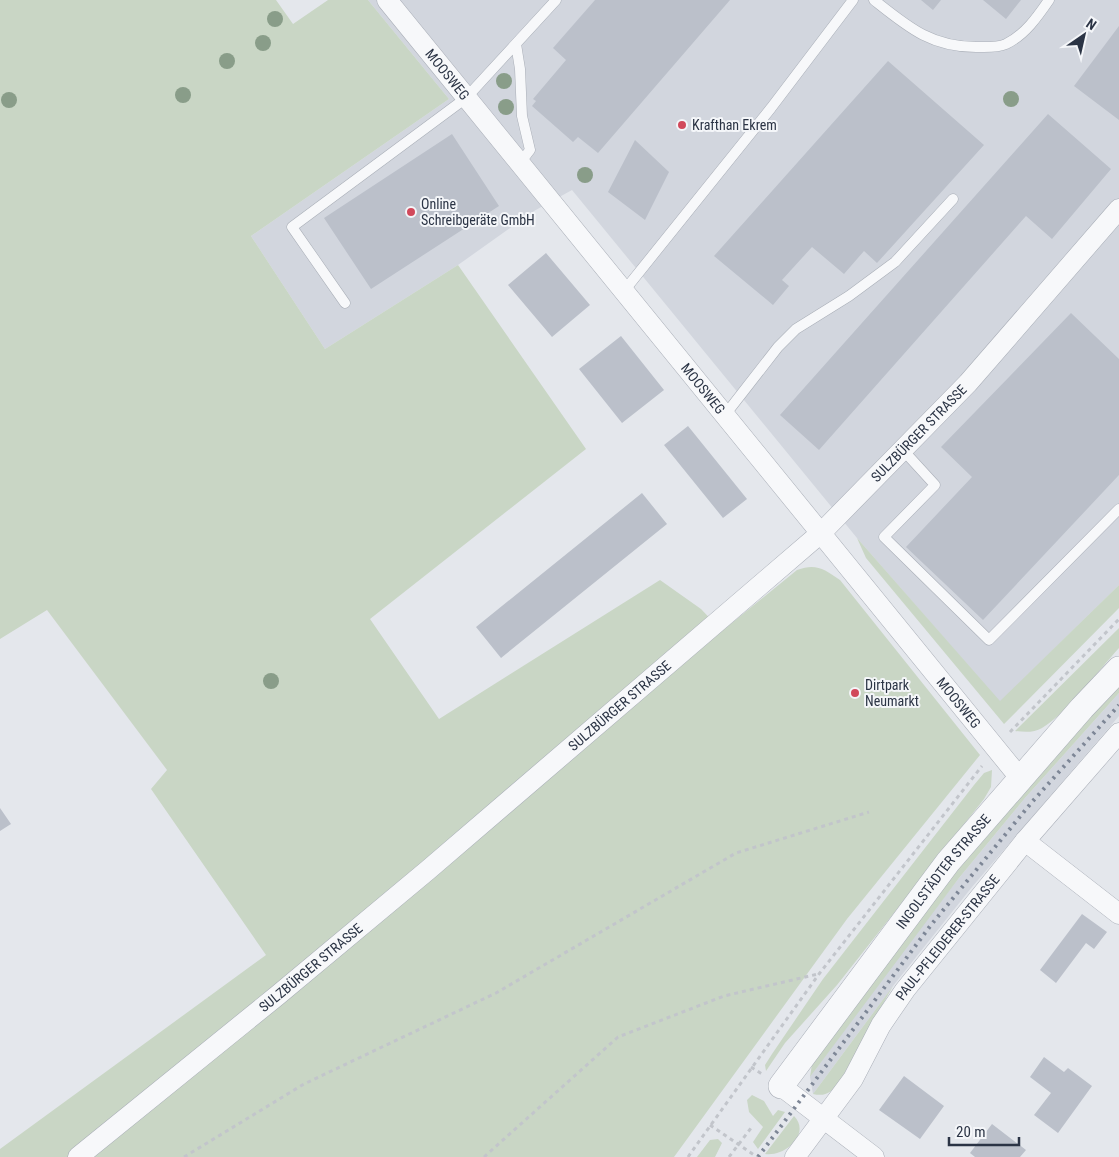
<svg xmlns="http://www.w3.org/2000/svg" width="1119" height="1157" font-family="'Roboto Condensed',sans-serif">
  <rect width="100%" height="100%" fill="#e4e7ec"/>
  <path fill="#d2d6de" d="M368 0H1119V585L1000 702 857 538 572 190 534 211 458 265 325 349 251 236 449 99Z
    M1119 693V716L972 887 893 986 813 1094 810 1077 894 962 959 878 1025 798Z"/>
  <path fill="#c9d6c5" d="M0 0H276L293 24 328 0H368L449 99 251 236 325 349 458 265 586 449 370 619 439 719 660 580 701 609 722 631 797 570C816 563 824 569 840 580L980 755 847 919 674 1157H0V1149L266 955 151 789 167 770 47 610 0 639Z
    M857 538 1000 701 1119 585V608L1004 724 866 558Z
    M1119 628V648C1099 670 1066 714 1042 728 1034 733 1024 732 1015 731Z
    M1119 684V693L1025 798 959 878 810 1077 812 1064 954 874Z
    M992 770 991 787 984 799 837 985 785 1043 766 1071 765 1065 772 1054 823 979 974 785 984 773Z
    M893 986 839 1083C831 1092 826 1097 813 1094Z
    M752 1095 764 1101 773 1116 778 1110 785 1112 758 1149 753 1142 763 1127 749 1112 747 1100Z
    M794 1116C811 1133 786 1157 765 1154Z
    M718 1139 722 1143 715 1157H697L710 1140Z"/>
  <path fill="#bbc0ca" d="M595 0H730L598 153 578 137 573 142 532 106 536 101 533 99 566 60 553 48Z
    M921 0H941L933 10Z
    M983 0H1021L1006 19Z
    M1119 26V120L1074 86Z
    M888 61 984 145 877 263 864 251 844 274 812 247 782 280 789 286 773 305 714 256Z
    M1048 114 1111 169 1052 239 1026 216 819 450 780 415Z
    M452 134 499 206 371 289 324 218Z
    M635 140 669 172 645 220 608 192Z
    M546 253 590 305 552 337 508 285Z
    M1071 313 1119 359V475L983 620 906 547 972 477 941 447Z
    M621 336 664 390 622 423 579 369Z
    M688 426 747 499 723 518 664 445Z
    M642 493 667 524 501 658 476 627Z
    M0 808 11 824 0 831Z
    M1082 914 1107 932 1094 949 1086 943 1056 983 1040 970Z
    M1044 1057 1064 1072 1068 1068 1092 1086 1058 1133 1034 1115 1051 1093 1030 1077Z
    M904 1076 944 1106 920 1139 879 1110Z
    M992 1124 1026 1150 1020 1157H975L970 1153Z"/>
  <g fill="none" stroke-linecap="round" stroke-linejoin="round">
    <defs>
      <path id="service" d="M874 0C908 27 931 47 976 47 986 47 997 48 1006 44 1025 35 1038 16 1049 0
        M516 44 520 69 522 116 530 150 520 163
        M624 291 771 108 853 0
        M345 303 292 227 466 98 556 0
        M725 415 778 347 796 329 849 296 895 262 953 199
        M903 450 935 485 884 537 989 640 1119 509"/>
      <g id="minor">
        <path id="s1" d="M387 0 1020 778"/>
        <path d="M1025 841 1119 914"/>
        <path d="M781 1086 874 1157"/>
        <path id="s2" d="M78 1157 278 995 428 870 822 532 968 383 1119 209"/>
        <path id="s3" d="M795 1157 853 1079 881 1025 905 990 1025 841 1119 733"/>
      </g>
      <g id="tertiary">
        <path id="s4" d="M781 1086 948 862 1082 708 1119 669"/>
      </g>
    </defs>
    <use href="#service" stroke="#a9aeb7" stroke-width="11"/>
    <use href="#minor" stroke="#a9aeb7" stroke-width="21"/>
    <use href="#tertiary" stroke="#a9aeb7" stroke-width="26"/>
    <path stroke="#c2c5cb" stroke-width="3" stroke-dasharray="4 4" stroke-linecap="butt" d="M1010 732 1119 619
      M751 1067 762 1074
      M710 1125 757 1157
      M184 1157 304 1084 496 993 736 853 869 812
      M484 1157 618 1037 724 996 818 974
      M688 1157 819 974 982 766
      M729 1157 751 1128"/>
    <use href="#service" stroke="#f7f8fa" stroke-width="10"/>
    <use href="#minor" stroke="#f7f8fa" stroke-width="20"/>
    <use href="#tertiary" stroke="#f7f8fa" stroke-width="25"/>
    <path stroke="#7d8696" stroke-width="4" stroke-dasharray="2.5 5" stroke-linecap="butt" d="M758 1157 931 925 1032 802 1119 705"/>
  </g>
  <g fill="#899d89">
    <circle cx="275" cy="19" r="8"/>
    <circle cx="263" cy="43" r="8"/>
    <circle cx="227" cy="61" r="8"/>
    <circle cx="504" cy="81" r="8"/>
    <circle cx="183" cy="95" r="8"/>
    <circle cx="1011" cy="99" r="8"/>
    <circle cx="9" cy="100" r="8"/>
    <circle cx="506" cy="107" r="8"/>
    <circle cx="585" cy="175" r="8"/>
    <circle cx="271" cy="681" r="8"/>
  </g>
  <g fill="#d1495b" stroke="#f4f6f9" stroke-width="2">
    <circle cx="682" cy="125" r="5"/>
    <circle cx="411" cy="212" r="5"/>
    <circle cx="855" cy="693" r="5"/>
  </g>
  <g text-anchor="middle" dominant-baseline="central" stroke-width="4" stroke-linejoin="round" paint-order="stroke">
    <g font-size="14" fill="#2b3445" stroke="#f4f6f9">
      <text stroke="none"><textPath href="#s1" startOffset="96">MOOSWEG</textPath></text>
      <text stroke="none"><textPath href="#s1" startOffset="501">MOOSWEG</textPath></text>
      <text stroke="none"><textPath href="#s2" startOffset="1110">SULZBÜRGER STRASSE</textPath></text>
      <text stroke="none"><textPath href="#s1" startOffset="906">MOOSWEG</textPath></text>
      <text stroke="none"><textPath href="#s2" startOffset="705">SULZBÜRGER STRASSE</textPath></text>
      <text stroke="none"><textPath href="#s4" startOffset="269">INGOLSTÄDTER STRASSE</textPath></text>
      <text stroke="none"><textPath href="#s3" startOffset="268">PAUL-PFLEIDERER-STRASSE</textPath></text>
      <text stroke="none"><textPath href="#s2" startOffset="300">SULZBÜRGER STRASSE</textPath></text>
    </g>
    <g font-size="14" fill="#2b3445" stroke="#f4f6f9" text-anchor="start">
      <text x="692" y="125">Krafthan Ekrem</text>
      <text x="421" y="204">Online<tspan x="421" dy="16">Schreibgeräte GmbH</tspan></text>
      <text x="865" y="685">Dirtpark<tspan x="865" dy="16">Neumarkt</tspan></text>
    </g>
  </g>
  <g transform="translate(1084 35) rotate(34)" stroke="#f4f6f9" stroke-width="4" paint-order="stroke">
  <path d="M0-4L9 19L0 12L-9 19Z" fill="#2b3445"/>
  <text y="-8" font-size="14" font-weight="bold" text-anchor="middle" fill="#2b3445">N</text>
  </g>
  <path d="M949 1137v8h70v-8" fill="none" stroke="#2b3445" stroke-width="2.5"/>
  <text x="956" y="1137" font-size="15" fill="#2b3445" stroke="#f4f6f9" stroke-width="4" paint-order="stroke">20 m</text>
</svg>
